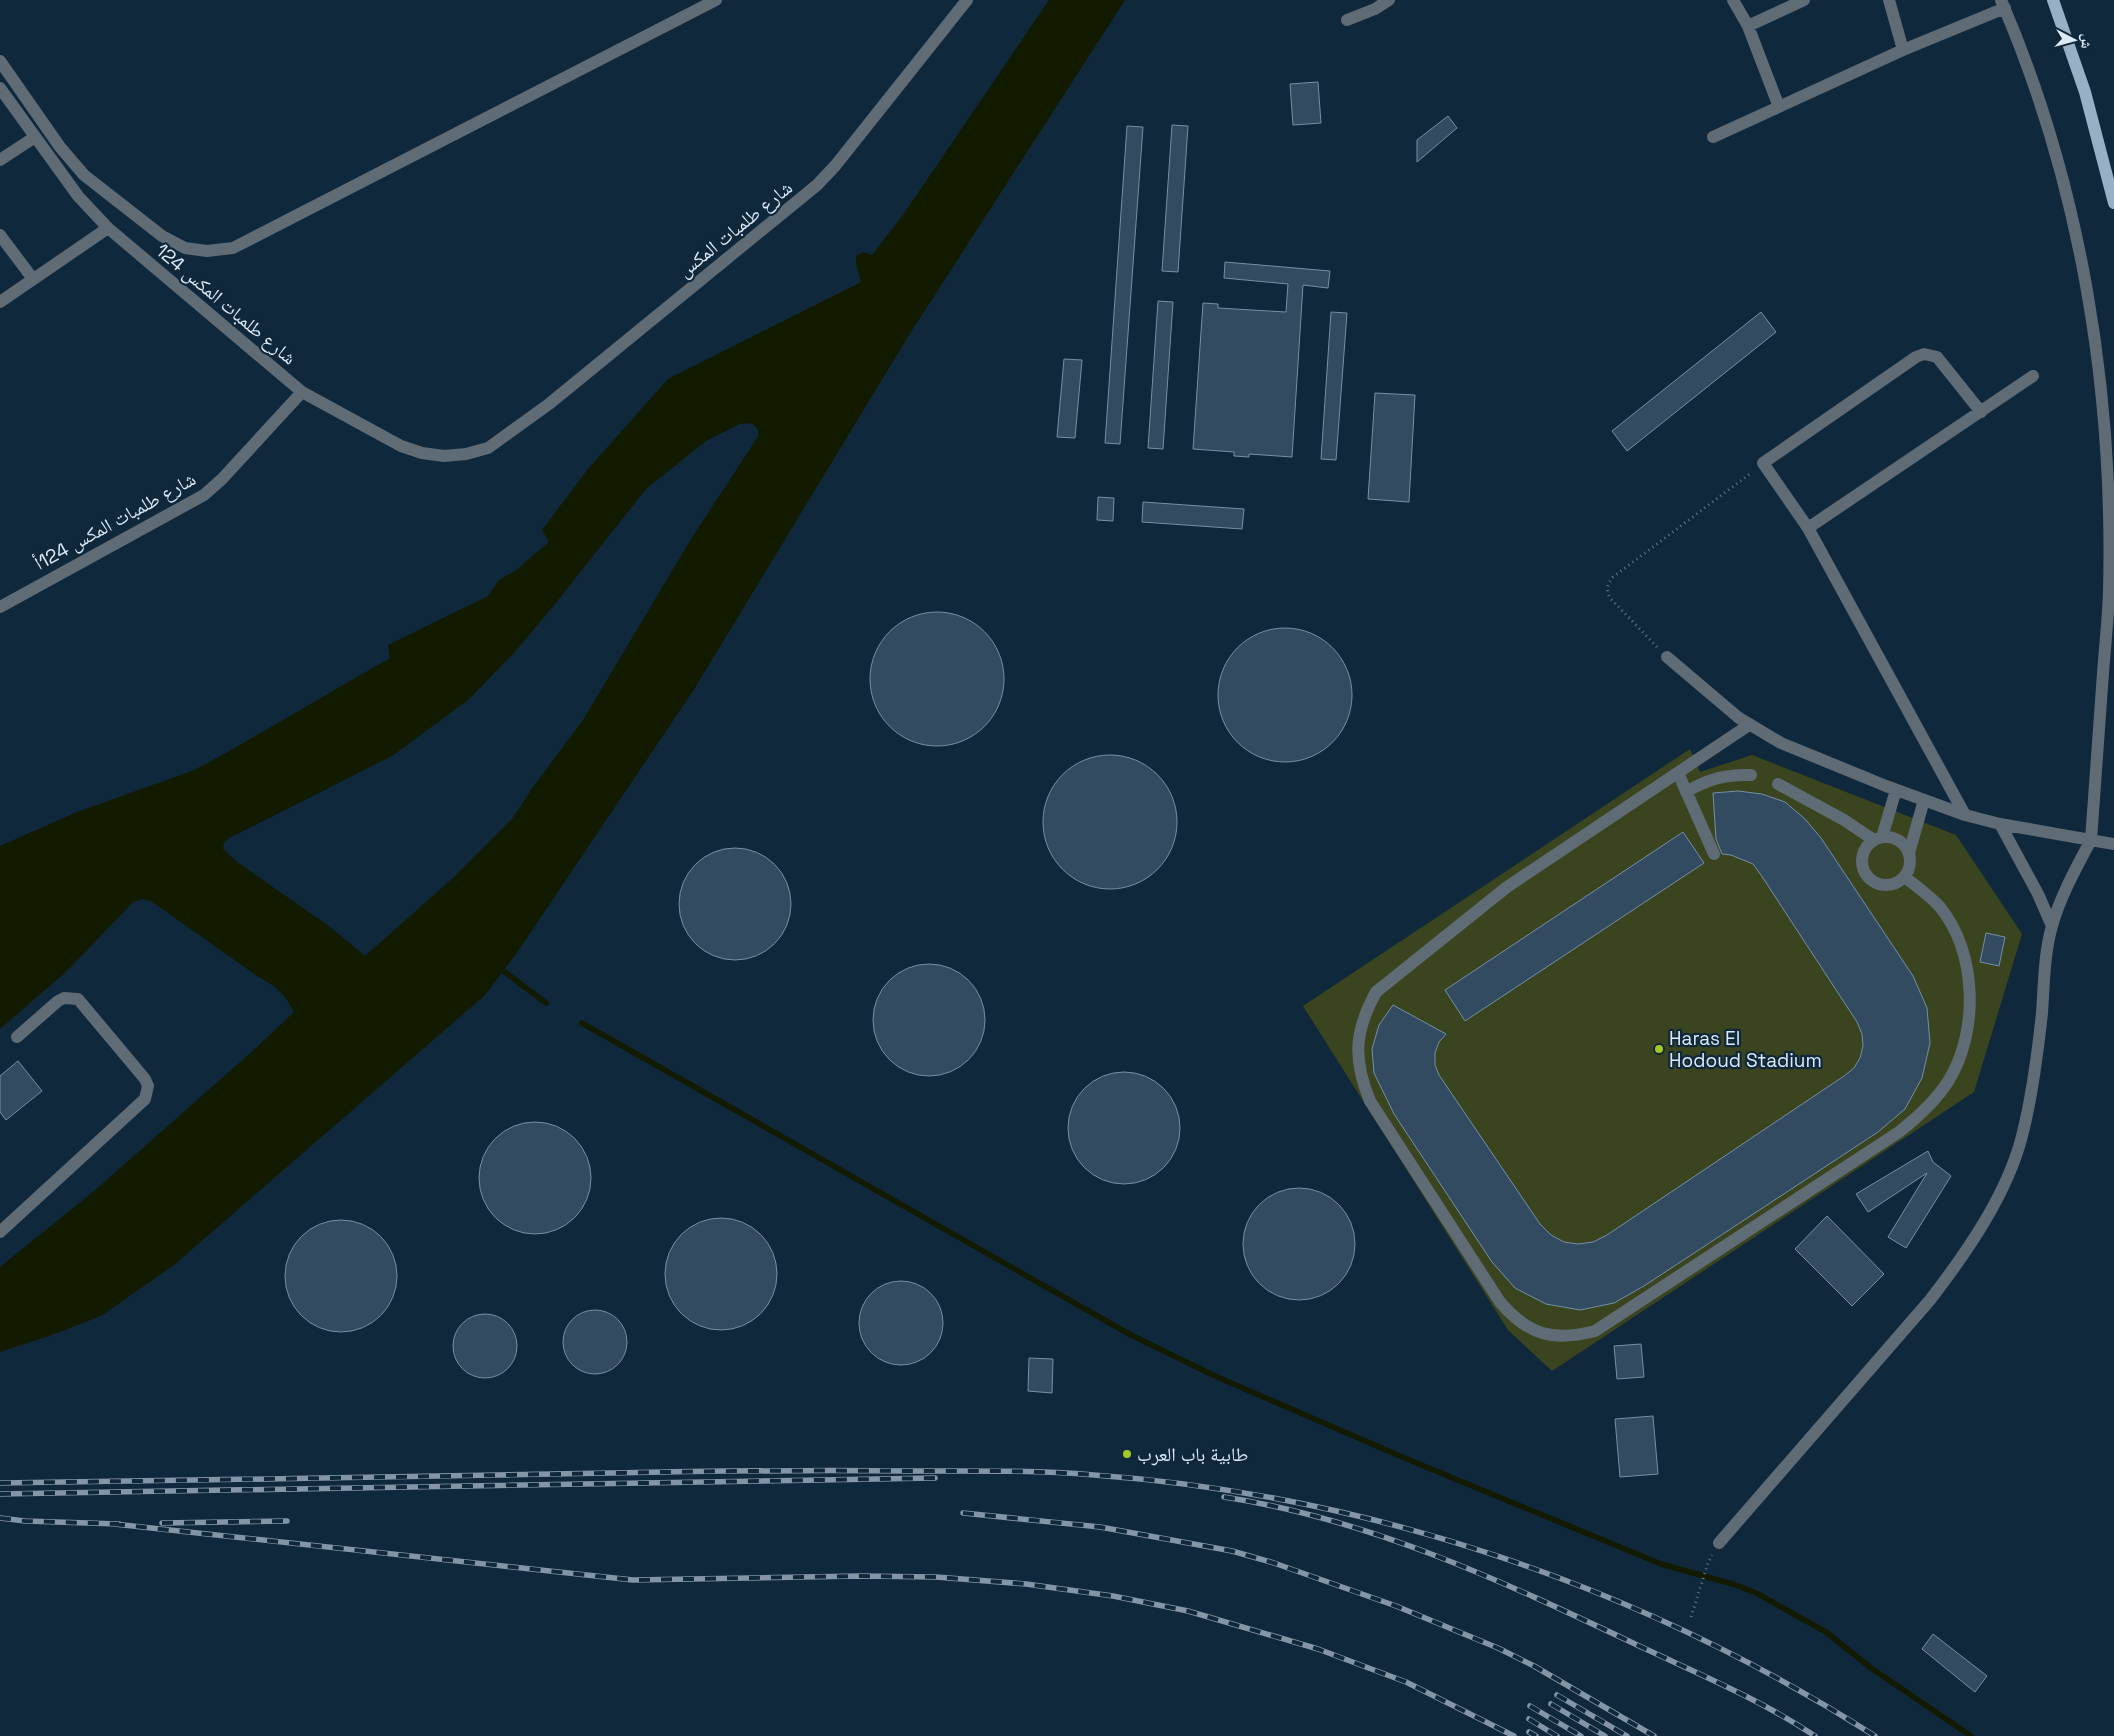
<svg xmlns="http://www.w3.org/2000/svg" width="2114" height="1736" font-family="'Space Grotesk','Noto Naskh Arabic',sans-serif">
  <rect width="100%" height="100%" fill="#10283b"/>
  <path fill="#3a441e" d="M1690 749 1700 772 1752 755 1956 835 2022 934 1974 1092 1552 1371 1508 1330 1303 1006Z"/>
  <path fill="#121a00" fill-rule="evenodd" d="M1049 0H1125L909 335 693 691 516 954 485 995 174 1265 101 1316 49 1336 0 1352V1267L93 1192 257 1047 294 1012C285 994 275 985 257 976L151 901 142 899 133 902 68 970 0 1029V846L77 812 192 771 219 757 390 658 388 645 488 596 499 580 515 571 549 542 542 530 588 469 668 379 861 282 856 263V256L863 252 872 255 903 215ZM752 423 757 428 759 435 693 536 583 720 533 787 512 819 452 879 365 956 330 927 236 861 223 849 224 843 229 838 392 756 468 700 513 654 555 604 646 489 706 441 740 424Z"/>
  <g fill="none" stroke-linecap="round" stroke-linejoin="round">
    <path stroke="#121a00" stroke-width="5.5" d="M498 967 546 1003
      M582 1023 1129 1334 1215 1376 1407 1459 1661 1564 1736 1585 1756 1593 1826 1632 1871 1668 1971 1736"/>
  </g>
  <path fill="#324b61" stroke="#7490a7" d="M1318 82 1321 123 1293 125 1290 84Z
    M1448 116 1457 128 1417 162V140Z
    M1172 125 1188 126 1178 272 1162 271Z
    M1127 126 1143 127 1120 444 1105 443Z
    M1225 262 1330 271 1328 288 1303 285 1292 457 1249 454V457L1234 456V452L1193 449 1203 303 1218 304V308L1286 312 1288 284 1224 278Z
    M1158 301 1173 302 1163 449 1148 448Z
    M1331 312 1347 313 1336 460 1321 459Z
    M1761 312 1776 332 1627 451 1612 431Z
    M1064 359 1082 360 1075 438 1057 437Z
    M1375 393 1415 395 1409 502 1368 499Z
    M1098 497 1114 498 1113 521 1097 520Z
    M1143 502 1244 509 1242 529 1142 522Z
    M870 679a67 67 0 1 1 134 0a67 67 0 1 1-134 0Z
    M1218 695a67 67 0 1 1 134 0a67 67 0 1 1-134 0Z
    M1043 822a67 67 0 1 1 134 0a67 67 0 1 1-134 0Z
    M1738 791 1762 794 1785 802 1805 819 1821 838 1913 976 1927 1008 1930 1043 1922 1078 1905 1109 1878 1132 1644 1286 1614 1303 1580 1310 1546 1304 1515 1288 1492 1262 1394 1114 1374 1073 1372 1049 1379 1025 1393 1005 1446 1034 1439 1042 1435 1053V1065L1439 1075 1540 1224 1551 1235 1564 1242 1578 1244 1593 1242 1607 1235 1844 1076 1854 1068 1860 1058 1863 1046 1862 1034 1857 1022 1761 875 1753 864 1731 855 1722 854 1716 839 1713 793Z
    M1683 832 1704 863 1465 1021 1445 990Z
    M679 904a56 56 0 1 1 112 0a56 56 0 1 1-112 0Z
    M1986 933 2005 937 1999 966 1980 962Z
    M873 1020a56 56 0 1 1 112 0a56 56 0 1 1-112 0Z
    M18 1061 42 1091 6 1120 0 1112V1076Z
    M1068 1128a56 56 0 1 1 112 0a56 56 0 1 1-112 0Z
    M479 1178a56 56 0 1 1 112 0a56 56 0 1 1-112 0Z
    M1928 1151 1933 1162 1951 1176 1906 1248 1888 1237 1927 1173 1868 1212 1856 1194Z
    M1243 1244a56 56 0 1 1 112 0a56 56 0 1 1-112 0Z
    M1827 1216 1884 1274 1852 1306 1795 1249Z
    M665 1274a56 56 0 1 1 112 0a56 56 0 1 1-112 0Z
    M285 1276a56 56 0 1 1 112 0a56 56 0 1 1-112 0Z
    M859 1323a42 42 0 1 1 84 0a42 42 0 1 1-84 0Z
    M563 1342a32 32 0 1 1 64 0a32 32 0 1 1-64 0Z
    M453 1346a32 32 0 1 1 64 0a32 32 0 1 1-64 0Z
    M1641 1344 1644 1377 1617 1379 1614 1346Z
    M1029 1358 1053 1359 1052 1393 1028 1391Z
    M1653 1416 1658 1474 1620 1477 1615 1419Z
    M1933 1634 1987 1676 1975 1692 1922 1649Z"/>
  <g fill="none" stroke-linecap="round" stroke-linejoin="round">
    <path stroke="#637788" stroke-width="3" stroke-dasharray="1 4" stroke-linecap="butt" d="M1657 647 1610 598C1606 589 1607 585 1613 577L1751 473
      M1691 1617 1708 1563 1712 1555"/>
    <path stroke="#5f6b75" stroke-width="12" d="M1733 0 1748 26 1779 107
      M1889 0 1903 50
      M1347 20 1375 9 1389 0
      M1748 26 1804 0
      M0 61 60 147 84 175 162 236 185 248 207 251 233 248 716 0
      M0 88 78 196 108 228 302 392 401 446 422 453 444 456 466 454 488 448 549 404 817 185 835 166 967 0
      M1713 137 1903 50 2005 8
      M0 160 35 137
      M0 235 33 279
      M0 302 108 228
      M1808 528 2033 376
      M0 607 204 495 222 479 302 392
      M1667 657 1739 718 1781 743 1886 786 1965 815 2000 824 2114 844
      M1749 725 1507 887 1376 992C1354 1032 1353 1060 1370 1101L1500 1302C1528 1335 1553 1342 1595 1331L1899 1132C1918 1117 1936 1101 1949 1080 1979 1030 1977 953 1940 907 1930 896 1916 886 1905 877
      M1678 773 1714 854
      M1778 784 1844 820 1874 840
      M1686 792C1708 779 1726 774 1751 775
      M1965 815 1808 528 1763 463 1916 357 1924 354 1937 357 1981 412
      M2000 824 2038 894 2052 926
      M1882 837 1896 790
      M1862 861a24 24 0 1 1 48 0a24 24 0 1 1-48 0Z
      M1909 853 1924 800
      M0 1232 145 1099 148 1086 145 1079 78 999 64 998 58 1001 17 1037
      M1719 1543 1930 1300C1967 1252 2009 1192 2023 1132 2032 1096 2038 1050 2042 1013 2044 985 2044 954 2052 926 2060 897 2076 868 2091 840 2095 785 2099 729 2103 673 2105 646 2108 619 2109 592 2114 391 2081 185 2001 0"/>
    <path stroke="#98b0c5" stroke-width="12" d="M2053 0 2085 92 2114 203"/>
    <defs>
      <path id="rail" d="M0 1483C203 1480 407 1477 610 1473 710 1471 810 1470 910 1471 971 1471 1033 1470 1094 1475 1371 1495 1641 1587 1875 1736
        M0 1494 935 1478
        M1224 1497C1369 1519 1502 1581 1633 1643 1694 1672 1758 1698 1815 1736
        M963 1513 1100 1527 1232 1551 1274 1563 1396 1606 1498 1648 1534 1666 1654 1736
        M0 1518 25 1521 119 1524
        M162 1523 287 1521
        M114 1524 633 1580 860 1576 936 1577 1026 1584 1113 1596 1188 1611 1318 1649 1406 1682 1514 1736
        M1557 1695 1627 1736
        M1551 1704 1605 1736
        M1530 1706 1581 1736
        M1529 1719 1557 1736
        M1529 1732 1536 1736"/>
    </defs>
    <use href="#rail" stroke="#8496a6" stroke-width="5.5"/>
    <use href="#rail" stroke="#10283b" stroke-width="4" stroke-dasharray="11" stroke-linecap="butt"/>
  </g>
  <g fill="#a4c825" stroke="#10283b" stroke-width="2">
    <circle cx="1659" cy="1049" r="5"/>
    <circle cx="1127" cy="1454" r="5"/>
  </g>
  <g text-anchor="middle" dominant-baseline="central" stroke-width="4.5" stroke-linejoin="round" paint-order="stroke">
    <g font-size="19" fill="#dbeaf7" stroke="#10283b">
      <text transform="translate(735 229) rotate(-39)">شارع طلمبات المكس</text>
      <text transform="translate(226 304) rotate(40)">شارع طلمبات المكس 124</text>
      <text transform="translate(115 521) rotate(-29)">شارع طلمبات المكس 124أ</text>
    </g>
    <g font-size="19" fill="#dbeaf7" stroke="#10283b" text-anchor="start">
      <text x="1669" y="1038">Haras El<tspan x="1669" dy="22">Hodoud Stadium</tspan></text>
      <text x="1137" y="1454">طابية باب العرب</text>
    </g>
  </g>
  <g transform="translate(2074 40) rotate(96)" stroke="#10283b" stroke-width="4" paint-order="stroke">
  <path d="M0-4L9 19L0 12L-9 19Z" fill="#dbeaf7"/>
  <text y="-8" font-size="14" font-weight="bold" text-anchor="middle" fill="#dbeaf7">ش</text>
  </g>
</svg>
